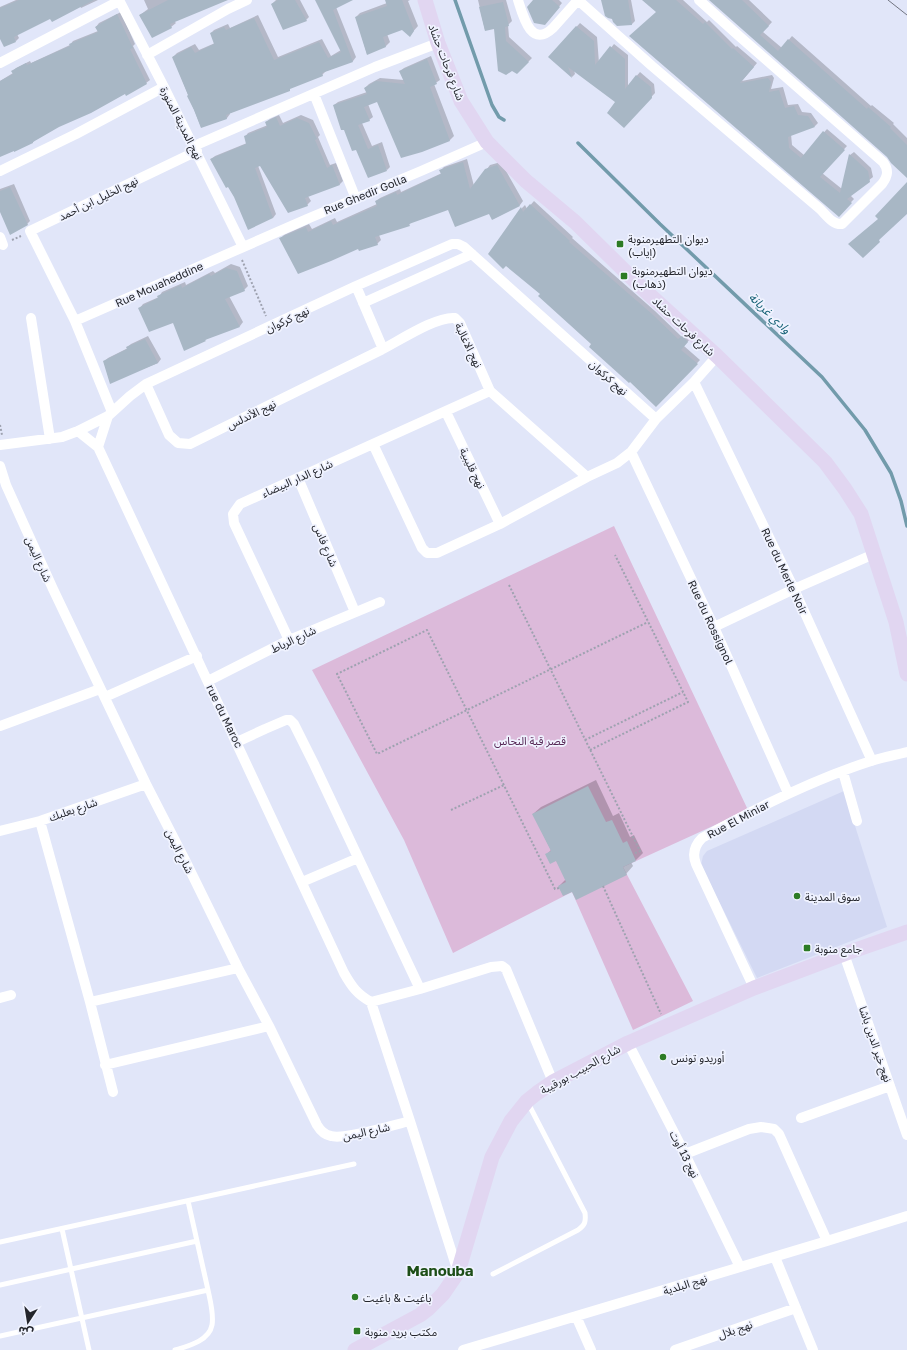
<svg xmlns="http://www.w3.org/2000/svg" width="907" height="1350" font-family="'Golos Text','Noto Sans Arabic',sans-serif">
  <rect width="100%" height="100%" fill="#e1e6f9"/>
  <path fill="#d3d9f3" d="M844 791 887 927 757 978 701 865 703 856 707 851Z"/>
  <path fill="#dcbada" d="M614 526 748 810 623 867 693 1001 633 1030 572 892 453 953 404 840 312 670Z"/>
  <path fill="#0003" d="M16 0H98L81 8 80 6 51 17 17 34 19 38 16 41 0 37V7Z
    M144 0H224L174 21 176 23 171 27 140 15 148 9Z
    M276 0H300L309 17 306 20 272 4Z
    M316 0H349L336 7 356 57 353 61 326 71 322 75 230 113V114L227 118 201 127 173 57 177 53 195 44 199 50 215 43 211 33 214 30 228 24 230 28 258 15 278 57 322 39 331 56 341 50Z
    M386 0H410L408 1 418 26 410 35 402 29 387 34 390 42 386 46 367 54 356 17 360 13 387 3Z
    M478 0H506L512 21 508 25 509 37 532 58 517 73 494 28 485 30Z
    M534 0H559L562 3 548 20Z
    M602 0H631L635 21 632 24 618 25Z
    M643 0H683L707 22 709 20 736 47 737 46 757 63 742 81 772 75 774 78 771 89 783 87 788 105 798 104 802 112 811 113 818 123 815 126 791 134 792 145 804 155 827 129 847 146 822 173 842 189 850 155 854 152 871 168 873 177 850 195 854 199 839 215 658 12Z
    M711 0H749L772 22 763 32 782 48 792 36 871 106 872 105 894 123 893 124 907 138V177L888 156Z
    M121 12 135 44 133 46 150 80 146 83 59 126 36 139 33 142 0 156V81L13 73V71L16 68 30 61 31 63 70 45 73 41 98 31 96 27 99 23Z
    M580 23 597 37 599 63 614 44 628 55V86L640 72 654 84 655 93 624 126 617 102 574 70 575 74 572 77 549 57Z
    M431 56 440 80 434 84 454 136 450 140 422 151 377 101 368 104 373 117 369 120 362 123 372 146 382 142 390 167 387 170 356 149 334 105 338 102 367 92 365 88 369 84 380 78 404 80 400 71 404 68Z
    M279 115 283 123 301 115 313 120 320 135 318 137 330 165 336 163 343 181 340 184 308 196 311 201 307 205 257 163 276 214 273 218 235 197 211 159 215 156 247 143 245 137 248 133 268 125 266 122 270 119Z
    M467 159 474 186 490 165 501 162 523 201 520 205 493 219 489 213 449 208 412 221 409 225 379 235 381 240 377 244 358 247 281 238 284 235 309 224 312 229 335 218 337 222 377 204 376 201 380 198 400 189 401 192 442 173 441 170 444 167Z
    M14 184 30 221 27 224 0 210V189Z
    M534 201 573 237 572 238 655 311 682 337 686 333 691 338 684 346 700 360 656 406 542 294 506 265 490 254 522 208 525 205 527 209Z
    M231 264 240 267 248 286 244 290 229 296 243 322 240 326 208 338 205 340 173 321 140 308 143 304 159 297 162 292 185 282 186 285 213 271 215 273Z
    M148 336 161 359 158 363 110 382 104 362 108 358 128 348 127 347 131 344Z
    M596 780 613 816 619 813 630 837 634 835 643 853 636 860 631 862 633 866 626 874 572 890 559 886 566 879 556 860 547 854 551 850 533 814 541 807Z"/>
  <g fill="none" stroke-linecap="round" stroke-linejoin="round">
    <path stroke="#729bab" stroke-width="3.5" d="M455 0 492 105 499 117 504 120
      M578 143 660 224 822 377 865 430 891 473 901 501 907 526"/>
  </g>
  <path fill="#a8b7c5" d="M19 0H94L52 22 50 19 14 37 16 42 4 47 0 39V8Z
    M168 0H228L170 24 172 28 152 38 139 15Z
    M278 0H295L307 21 283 30 271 4Z
    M315 0H353L333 10 353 62 322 73 323 76 290 89V91L226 115 227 119 201 128 194 110 187 96 188 95 172 57 191 47 195 53 214 44 210 33 224 27 226 30 254 18 274 60 319 42 328 58 341 52Z
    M385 0H402L414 31 410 37 402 30 383 37 386 47 367 55 355 17 387 6Z
    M533 0H552L560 7 545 25 534 23 527 7Z
    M601 0H628L632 25 617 26 613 22 612 19 608 18 605 16Z
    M642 0H676L703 24 705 22 732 49 733 48 754 67 740 83 768 78 771 82 769 92 779 90 785 108 794 106 798 115 808 116 815 127 788 137 789 148 801 158 823 131 845 150 820 177 840 193 849 154 856 160 868 171 870 182 847 199 852 203 839 217 629 36 656 12Z
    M709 0H742L769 26 760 35 778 51 788 39 867 109 868 107 891 127 890 128 907 145V178L891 163 887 157 843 118Z
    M503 2 509 26 505 27 506 41 529 62 517 74 512 71 506 75 498 71 494 29 485 31 479 7Z
    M117 14 133 48 130 49 147 84 126 96 125 94 91 113 59 127 33 142V143L14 152V151L0 157V81L13 74 11 71 26 63 27 65 70 46 69 44 98 32 95 27Z
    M576 26 594 41 595 65 610 46 625 59V89L636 75 651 87 652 98 624 128 607 113 615 102 568 67 572 78 548 57Z
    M427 59 437 84 430 87 450 141 422 152 401 158 377 102 364 107 370 121 358 125 368 149 378 145 387 171 368 178 356 150 352 151 344 130H341L333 105 367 94 364 88 376 81 405 84 399 71Z
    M276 117 280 126 297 118 309 123 317 139 315 140 327 168 332 165 340 185 305 198 308 206 288 213 260 166 255 168 273 218 248 230 234 197 228 187 226 188 210 159 246 144 244 136 267 127 265 122Z
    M463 162 470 189 485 169 497 165 520 206 492 220 489 214 455 227 448 210 409 224 410 226 375 237 378 245 359 251 358 249 331 261 298 274 279 238 306 227 308 232 331 221 333 225 377 206 375 201 396 192 397 195 441 174 439 170Z
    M907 182V214L879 240 880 242 863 258 848 244 878 219 875 216Z
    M10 187 28 225 10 235 0 212V191Z
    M530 204 570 241 569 242 652 314 678 339 682 336 688 342 681 350 698 364 656 407 630 382 629 383 589 347 591 344 538 296 540 294 506 266 503 269 488 254 521 207 523 212Z
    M226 268 237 271 245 291 225 299 240 327 205 340 206 341 184 351 173 323 149 332 138 308 158 298 157 296 181 285 182 288 209 274 211 276Z
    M145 339 158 363 110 384 103 361 127 349 126 347Z
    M588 786 606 822 612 820 623 843 627 841 636 861 623 867 627 875 576 900 572 892 563 896 558 886 566 882 556 861 550 864 545 854 551 851 532 814Z"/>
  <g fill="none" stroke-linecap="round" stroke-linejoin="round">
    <path stroke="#9ea2b0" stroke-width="2" stroke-dasharray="2 2" stroke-linecap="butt" d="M12 240 21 236
      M242 260 266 316
      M0 425 2 435
      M509 585 640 851 633 854
      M585 740 683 692
      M590 750 688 702 615 555
      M451 810 504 785
      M603 886 661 1014
      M559 888 555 889C513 803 470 717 427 630L337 674 377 754C467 710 557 666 648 622"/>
    <path stroke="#fff" stroke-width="5" d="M62 1229 89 1350
      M0 1242 354 1164
      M493 1274 578 1230C585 1225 586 1222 585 1213L528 1103
      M0 1285 197 1241
      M0 1336 208 1290 188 1201
      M175 1350C188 1346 209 1341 212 1325 214 1314 210 1300 208 1290"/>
    <path stroke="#fff" stroke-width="10" d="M119 0 164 87 243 247
      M518 0C523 16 531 49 553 28L578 0
      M578 0 652 66 820 209C827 216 833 225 842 224L882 184C888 176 889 170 883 162L739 36 699 0
      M147 55 228 9 247 0
      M0 63 119 1
      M314 94 356 199
      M194 146 375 67 438 43
      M0 171 76 134 164 87
      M0 237 3 245
      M356 286 383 349
      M363 303 472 254
      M31 318 50 439
      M75 321 307 219 421 171 487 142
      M694 382 794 589 872 761
      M146 384 169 435 178 443 190 444C253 413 317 382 381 350 399 341 436 316 455 318L460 323 490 391 587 477
      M112 412 75 321 30 231 197 151
      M446 412 500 524
      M78 431 98 447 344 973C352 987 357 994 371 1002
      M373 444 422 548 427 553H437L500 524 587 477 617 463 631 452 656 419 694 382 717 356
      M0 445 62 437 78 431 108 416 130 396 146 384 356 286 452 244H458L464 247 656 419
      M98 447 108 416
      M631 452 714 627 788 793
      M0 466 6 485 53 589 146 784 185 860 238 968 269 1026 317 1125C320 1130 325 1135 331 1136 345 1140 393 1125 410 1121
      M298 478 355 612
      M714 627 794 589 874 554
      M289 640 234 523 233 514 240 504 490 391
      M208 681 289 640 380 602
      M105 697 197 656
      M0 726 100 689
      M237 742 265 729 286 720H290L294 724 314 764 420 989
      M843 772 857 821
      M40 821 90 1002 113 1092
      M0 831 40 821 146 784
      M302 882 358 858
      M844 954 907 1135
      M754 988 696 864C692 854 694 846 702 838 756 808 812 780 871 761 883 757 895 755 907 752
      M0 998 11 995
      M90 1002 238 968
      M371 1002 410 1121 458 1272
      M371 1002 420 989 491 967 502 966 506 969 553 1082
      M628 1043 685 1154 740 1267
      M105 1065 269 1026
      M801 1118 890 1086
      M685 1154 749 1129 761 1127 768 1128 774 1129 779 1134 827 1241
      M775 1257 813 1350
      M576 1316 591 1350
      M463 1350 827 1241 907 1216
      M675 1350 796 1308"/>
    <path stroke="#e1d6f1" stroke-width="15" d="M425 0 438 43 461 101 487 142 526 181 575 222 640 286 717 356 825 462 845 489 861 514 896 622 907 674
      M355 1350 420 1315 429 1308 443 1294 458 1272 492 1157 511 1121 527 1101 537 1093 553 1082 628 1043 754 988 844 954 907 932"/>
    <path stroke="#717480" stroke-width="1" d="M888 0 907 15"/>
  </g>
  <g fill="#2c7b24" stroke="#f0f3ff" stroke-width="1.5">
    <rect x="616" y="240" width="8" height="8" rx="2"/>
    <rect x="620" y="272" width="8" height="8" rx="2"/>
    <circle cx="797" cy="896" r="4"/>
    <rect x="803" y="944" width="8" height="8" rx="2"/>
    <circle cx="663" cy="1057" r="4"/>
    <circle cx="355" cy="1297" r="4"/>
    <rect x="353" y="1327" width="8" height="8" rx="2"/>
  </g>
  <g text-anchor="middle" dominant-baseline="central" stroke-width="3.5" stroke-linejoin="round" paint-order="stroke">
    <g font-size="11" fill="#24262d" stroke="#f0f3ff">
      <text transform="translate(447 62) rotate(69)">شارع فرحات حشاد</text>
      <text transform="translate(182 123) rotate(63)">نهج المدينة المنورة</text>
      <text transform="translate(365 194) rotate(-22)">Rue Ghedir Golla</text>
      <text transform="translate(98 198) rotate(-26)">نهج الخليل ابن أحمد</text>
      <text transform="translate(159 284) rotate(-24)">Rue Mouaheddine</text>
      <text transform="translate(287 319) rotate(-25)">نهج كركوان</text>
      <text transform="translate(684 326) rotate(43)">شارع فرحات حشاد</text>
      <text transform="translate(469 345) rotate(64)">نهج الاغالبة</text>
      <text transform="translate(609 377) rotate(42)">نهج كركوان</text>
      <text transform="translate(251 414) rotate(-26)">نهج الأندلس</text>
      <text transform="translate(473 468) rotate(64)">نهج قليبية</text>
      <text transform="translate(297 478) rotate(-24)">شارع الدار البيضاء</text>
      <text transform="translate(326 545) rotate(67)">شارع فاس</text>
      <text transform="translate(39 559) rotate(66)">شارع اليمن</text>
      <text transform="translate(785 571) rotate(65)">Rue du Merle Noir</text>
      <text transform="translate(711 622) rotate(65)">Rue du Rossignol</text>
      <text transform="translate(293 639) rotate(-25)">شارع الرباط</text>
      <text transform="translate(225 716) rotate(64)">rue du Maroc</text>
      <text transform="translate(73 809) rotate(-19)">شارع بعلبك</text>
      <text transform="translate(738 819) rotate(-28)">Rue El Miniar</text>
      <text transform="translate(180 851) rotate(63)">شارع اليمن</text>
      <text transform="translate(876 1044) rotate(71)">نهج خير الدين باشا</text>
      <text transform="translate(580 1069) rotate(-29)">شارع الحبيب بورقيبة</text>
      <text transform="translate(366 1131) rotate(-12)">شارع اليمن</text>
      <text transform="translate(685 1154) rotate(63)">نهج 13 أوت</text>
      <text transform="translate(685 1284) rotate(-17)">نهج البلدية</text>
      <text transform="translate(735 1329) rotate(-19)">نهج بلال</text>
    </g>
    <g font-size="11" fill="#24262d" stroke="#f0f3ff" text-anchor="start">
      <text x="628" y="238">ديوان التطهيرمنوبة<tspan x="628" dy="13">(إياب)</tspan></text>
      <text x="632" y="270">ديوان التطهيرمنوبة<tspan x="632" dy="13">(ذهاب)</tspan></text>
      <text x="805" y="896">سوق المدينة</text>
      <text x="815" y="948">جامع منوبة</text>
      <text x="671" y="1057">أوريدو تونس</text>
      <text x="363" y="1297">باغيت &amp; باغيت</text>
      <text x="365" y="1331">مكتب بريد منوبة</text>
    </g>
    <g font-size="11" fill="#542553" stroke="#f0f3ff">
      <text x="530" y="740">قصر قبة النحاس</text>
    </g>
    <g font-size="12" font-style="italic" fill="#146075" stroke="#f0f3ff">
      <text transform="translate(770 313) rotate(44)">وادي غريانة</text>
    </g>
    <g font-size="15" font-weight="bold" fill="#1d4e17" stroke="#f0f3ff">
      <text x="440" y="1270">Manouba</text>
    </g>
  </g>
  <g transform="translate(28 1322) rotate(192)" stroke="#f0f3ff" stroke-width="3" paint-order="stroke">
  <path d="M0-3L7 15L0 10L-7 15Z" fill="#24262d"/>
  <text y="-6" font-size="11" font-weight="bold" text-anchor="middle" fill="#24262d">ش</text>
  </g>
</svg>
